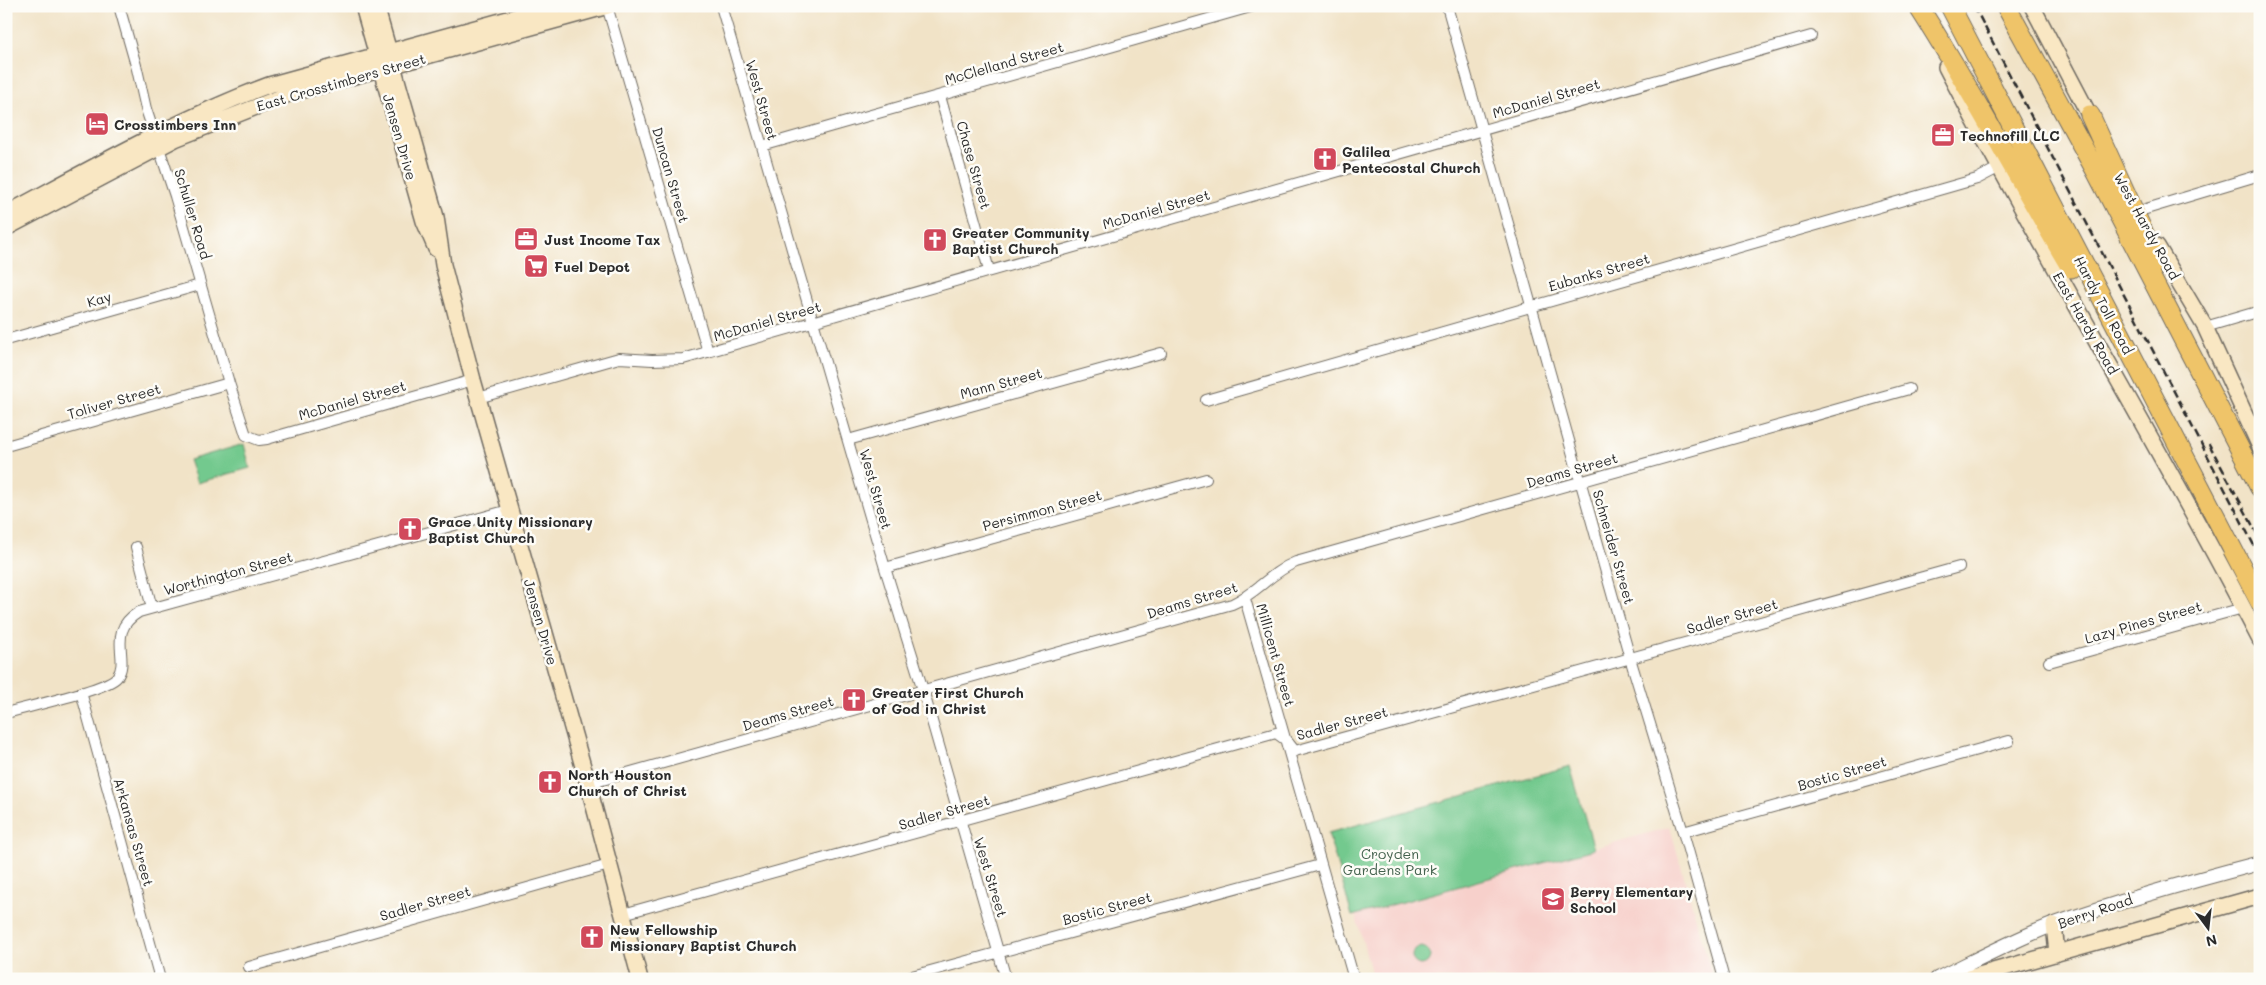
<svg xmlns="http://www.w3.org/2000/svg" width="2266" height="985" font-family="Mali,sans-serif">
  <rect width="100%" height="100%" fill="#fdfcf7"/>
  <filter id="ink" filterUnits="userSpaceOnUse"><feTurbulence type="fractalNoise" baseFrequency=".02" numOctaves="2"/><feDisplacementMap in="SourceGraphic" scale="10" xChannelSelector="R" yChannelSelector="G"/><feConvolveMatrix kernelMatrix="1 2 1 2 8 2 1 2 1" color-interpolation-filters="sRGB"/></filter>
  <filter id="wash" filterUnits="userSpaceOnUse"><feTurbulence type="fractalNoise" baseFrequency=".0096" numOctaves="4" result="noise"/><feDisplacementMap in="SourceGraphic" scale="20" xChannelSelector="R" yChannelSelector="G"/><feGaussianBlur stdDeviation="1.12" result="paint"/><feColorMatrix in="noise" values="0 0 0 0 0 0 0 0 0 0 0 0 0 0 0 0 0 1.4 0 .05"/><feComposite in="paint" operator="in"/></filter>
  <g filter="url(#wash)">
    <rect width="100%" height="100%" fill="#f1e3c7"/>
    <path fill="#f7d0cb" d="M1670 827 1713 979H1373L1356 917 1352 916Z"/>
    <path fill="#73c98e" stroke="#4f7a5c" d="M244 444 250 468 197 483 189 460Z
      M1570 766 1594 849 1352 916 1328 833Z
      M1412 956a9 9 0 1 1 18 0a9 9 0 1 1-18 0Z"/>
  </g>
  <g filter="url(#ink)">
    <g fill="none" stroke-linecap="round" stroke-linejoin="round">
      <defs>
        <path id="minor" d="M119 6 137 69 146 109 175 196 229 383 246 435 259 440 267 439 473 380
          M607 6 708 352
          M721 6 885 568 923 690 1006 979
          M1447 6 1630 658 1683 832 1724 979
          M940 96 989 270
          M762 146 1254 6
          M2136 212 2260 175
          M2205 327 2260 311
          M6 340 200 285
          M478 398 619 358 652 360 683 359 1811 36
          M1206 400 1977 179 1998 168
          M848 440 1161 353
          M6 446 229 383
          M136 547 152 608
          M885 568 1206 479
          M1245 599 1354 979
          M2049 662 2243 608
          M81 692 160 979
          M6 713C26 707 107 690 117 677 131 659 105 632 139 612L509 510
          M588 784 1232 604C1256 594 1271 572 1296 562L1909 389
          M1683 832 2009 741
          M623 914 1276 733 1287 741 1295 751 1959 567
          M249 967 609 865
          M901 979 1320 865"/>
        <path id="tertiary" d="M1937 979C1976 960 2015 939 2055 924 2122 900 2191 881 2260 863"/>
        <path id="secondary" d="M363 6 424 221 436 249
          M376 6 436 217 443 265 473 380 588 784 640 979
          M2032 6 2094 124
          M1946 67C2046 260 2160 446 2260 640
          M6 214C92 168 178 119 269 85L555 6
          M6 228 175 139 289 94 608 6
          M2157 246 2205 327 2260 447
          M2054 925 2057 953
          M1965 979 2260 896"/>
        <path id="motorway" d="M1918 6C1973 91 2019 181 2071 268
          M1950 6 2260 602
          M2006 6 2097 173 2260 488
          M2090 115 2157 262"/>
      </defs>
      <use href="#minor" stroke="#706b62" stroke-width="12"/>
      <use href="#tertiary" stroke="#706b62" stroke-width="16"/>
      <use href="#secondary" stroke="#706b62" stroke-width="18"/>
      <use href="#motorway" stroke="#706b62" stroke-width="21"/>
      <use href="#minor" stroke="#fff" stroke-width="10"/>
      <use href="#tertiary" stroke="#fff" stroke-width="14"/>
      <use href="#secondary" stroke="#f9e7c3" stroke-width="15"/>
      <use href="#motorway" stroke="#efc469" stroke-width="19"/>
      <path stroke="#2b2b2b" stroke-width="2.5" stroke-dasharray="8 4" stroke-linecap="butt" d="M1974 6 2260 557
        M2209 444 2260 539"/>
    </g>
  </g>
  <defs>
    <symbol id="hotel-square" viewBox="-11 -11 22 22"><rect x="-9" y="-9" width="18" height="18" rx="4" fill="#d1495b" stroke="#fdfcf7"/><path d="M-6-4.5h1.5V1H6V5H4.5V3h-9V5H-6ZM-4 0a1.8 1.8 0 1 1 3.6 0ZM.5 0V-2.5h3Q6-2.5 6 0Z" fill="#fff"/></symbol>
    <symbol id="office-square" viewBox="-11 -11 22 22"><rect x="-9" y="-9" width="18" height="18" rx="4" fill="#d1495b" stroke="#fdfcf7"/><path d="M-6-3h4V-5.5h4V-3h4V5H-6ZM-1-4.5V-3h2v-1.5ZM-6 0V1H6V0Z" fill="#fff"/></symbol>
    <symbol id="church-square" viewBox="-11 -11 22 22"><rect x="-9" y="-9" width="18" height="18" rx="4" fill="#d1495b" stroke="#fdfcf7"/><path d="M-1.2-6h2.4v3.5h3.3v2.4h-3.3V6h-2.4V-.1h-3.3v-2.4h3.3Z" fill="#fff"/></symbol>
    <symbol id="supermarket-square" viewBox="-11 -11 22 22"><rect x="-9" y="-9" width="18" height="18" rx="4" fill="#d1495b" stroke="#fdfcf7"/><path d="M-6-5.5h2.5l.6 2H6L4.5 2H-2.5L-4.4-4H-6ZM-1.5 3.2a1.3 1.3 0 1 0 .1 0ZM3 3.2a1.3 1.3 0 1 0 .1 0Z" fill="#fff"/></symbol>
    <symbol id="school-square" viewBox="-11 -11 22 22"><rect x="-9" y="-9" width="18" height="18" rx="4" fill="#d1495b" stroke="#fdfcf7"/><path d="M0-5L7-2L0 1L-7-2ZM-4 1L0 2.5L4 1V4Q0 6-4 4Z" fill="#fff"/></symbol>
  </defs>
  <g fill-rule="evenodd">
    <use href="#hotel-square" x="83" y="110" width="28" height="28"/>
    <use href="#office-square" x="1929" y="121" width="28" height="28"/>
    <use href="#church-square" x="1311" y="145" width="28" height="28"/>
    <use href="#office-square" x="512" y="225" width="28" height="28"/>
    <use href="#church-square" x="921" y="226" width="28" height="28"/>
    <use href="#supermarket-square" x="522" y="252" width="28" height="28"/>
    <use href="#church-square" x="396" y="515" width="28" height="28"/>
    <use href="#church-square" x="840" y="686" width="28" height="28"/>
    <use href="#church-square" x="536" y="768" width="28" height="28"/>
    <use href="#school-square" x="1539" y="885" width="28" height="28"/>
    <use href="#church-square" x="578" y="923" width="28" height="28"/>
  </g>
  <g text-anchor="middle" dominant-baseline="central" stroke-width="5" stroke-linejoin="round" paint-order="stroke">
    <g font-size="14" fill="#2b2b2b" stroke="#fdfcf7">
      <text transform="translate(1004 63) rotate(-16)">McClelland Street</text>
      <text transform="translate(341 82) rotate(-16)">East Crosstimbers Street</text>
      <text transform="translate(1546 98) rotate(-16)">McDaniel Street</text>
      <text transform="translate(762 100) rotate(74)">West Street</text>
      <text transform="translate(400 137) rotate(74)">Jensen Drive</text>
      <text transform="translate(974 165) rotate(74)">Chase Street</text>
      <text transform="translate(671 175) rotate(74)">Duncan Street</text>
      <text transform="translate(1156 209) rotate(-16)">McDaniel Street</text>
      <text transform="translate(193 214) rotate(73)">Schuller Road</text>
      <text transform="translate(2147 226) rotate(61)">West Hardy Road</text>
      <text transform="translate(1599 272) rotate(-16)">Eubanks Street</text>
      <text transform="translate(99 299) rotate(-16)">Kay</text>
      <text transform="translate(2104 305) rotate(62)">Hardy Toll Road</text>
      <text transform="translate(767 321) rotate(-16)">McDaniel Street</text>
      <text transform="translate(2086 323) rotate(60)">East Hardy Road</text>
      <text transform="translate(1001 383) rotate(-15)">Mann Street</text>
      <text transform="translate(352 400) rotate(-16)">McDaniel Street</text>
      <text transform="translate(114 401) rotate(-16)">Toliver Street</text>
      <text transform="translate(1572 470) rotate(-16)">Deams Street</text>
      <text transform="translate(876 489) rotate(74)">West Street</text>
      <text transform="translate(1042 510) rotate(-15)">Persimmon Street</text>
      <text transform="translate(1614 547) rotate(74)">Schneider Street</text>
      <text transform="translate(228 573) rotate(-15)">Worthington Street</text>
      <text transform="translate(1192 600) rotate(-17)">Deams Street</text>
      <text transform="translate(1732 616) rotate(-16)">Sadler Street</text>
      <text transform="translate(541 622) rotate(74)">Jensen Drive</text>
      <text transform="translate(2143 622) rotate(-16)">Lazy Pines Street</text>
      <text transform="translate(1276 655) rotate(74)">Millicent Street</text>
      <text transform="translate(788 713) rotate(-16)">Deams Street</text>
      <text transform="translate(1342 723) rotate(-15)">Sadler Street</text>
      <text transform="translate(1842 773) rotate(-16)">Bostic Street</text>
      <text transform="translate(944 812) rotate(-16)">Sadler Street</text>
      <text transform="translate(134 832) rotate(74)">Arkansas Street</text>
      <text transform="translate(991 877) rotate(73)">West Street</text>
      <text transform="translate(425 903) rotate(-16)">Sadler Street</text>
      <text transform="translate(1107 908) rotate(-15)">Bostic Street</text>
      <text transform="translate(2095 911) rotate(-19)">Berry Road</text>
    </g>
    <g font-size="14" font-weight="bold" fill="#2b2b2b" stroke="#fdfcf7" text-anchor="start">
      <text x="114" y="124">Crosstimbers Inn</text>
      <text x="1960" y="135">Technofill LLC</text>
      <text x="1342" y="151">Galilea<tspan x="1342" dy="16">Pentecostal Church</tspan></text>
      <text x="952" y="232">Greater Community<tspan x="952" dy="16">Baptist Church</tspan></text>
      <text x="544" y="239">Just Income Tax</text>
      <text x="554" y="266">Fuel Depot</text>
      <text x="428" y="521">Grace Unity Missionary<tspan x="428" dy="16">Baptist Church</tspan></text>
      <text x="872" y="692">Greater First Church<tspan x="872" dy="16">of God in Christ</tspan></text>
      <text x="568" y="774">North Houston<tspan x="568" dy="16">Church of Christ</tspan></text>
      <text x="1570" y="891">Berry Elementary<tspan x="1570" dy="16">School</tspan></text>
      <text x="610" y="929">New Fellowship<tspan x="610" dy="16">Missionary Baptist Church</tspan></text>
    </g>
    <g font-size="14" fill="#44624e" stroke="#fdfcf7">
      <text x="1390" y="853">Croyden<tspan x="1390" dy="16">Gardens Park</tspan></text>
    </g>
  </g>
  <rect width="2266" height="985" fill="none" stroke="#fdfcf7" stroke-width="25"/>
  <g transform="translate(2208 928) rotate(165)" stroke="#fdfcf7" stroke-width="4" paint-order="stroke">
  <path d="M0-4L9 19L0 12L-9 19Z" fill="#2b2b2b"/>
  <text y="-8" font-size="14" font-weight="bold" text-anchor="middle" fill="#2b2b2b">N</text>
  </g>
</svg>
